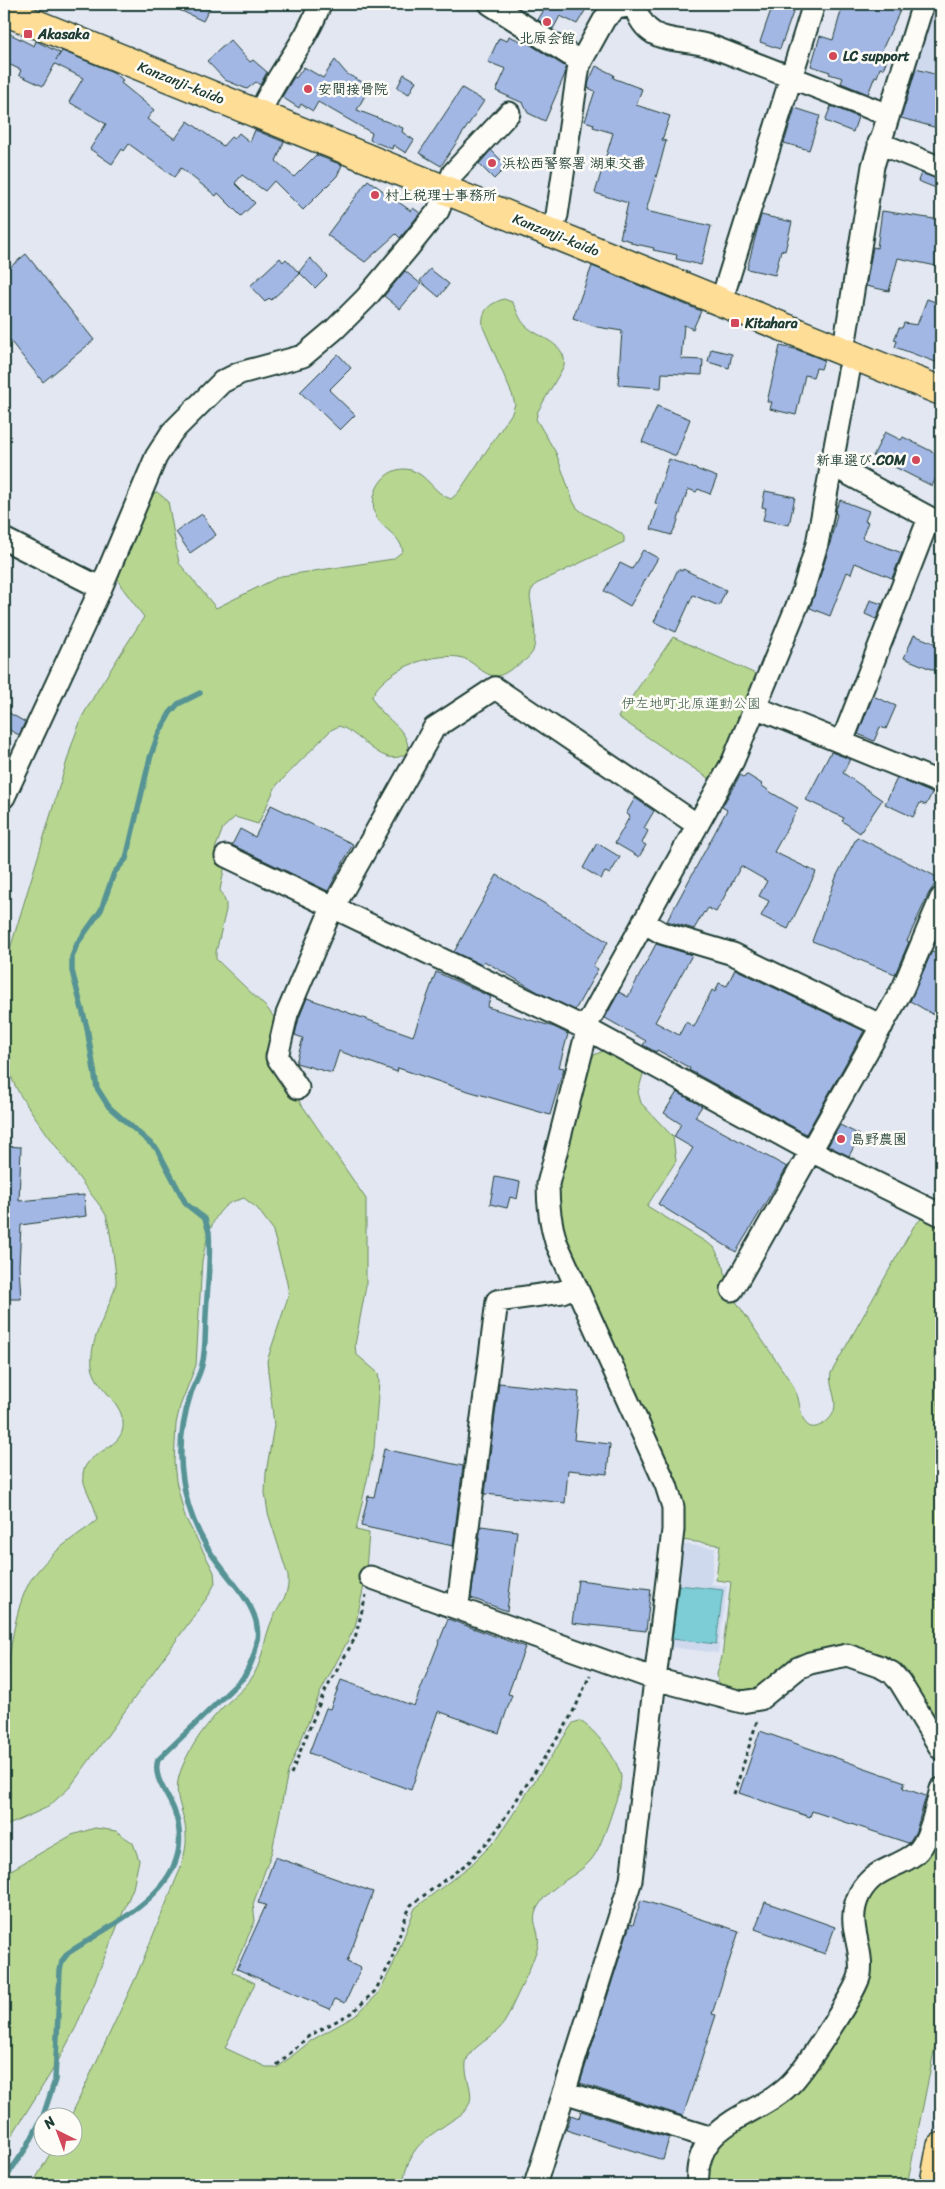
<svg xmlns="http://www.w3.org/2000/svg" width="945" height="2189" font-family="Sriracha,'Klee One',sans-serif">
  <rect width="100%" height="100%" fill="#e2e7f2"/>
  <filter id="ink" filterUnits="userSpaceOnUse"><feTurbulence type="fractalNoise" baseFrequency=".02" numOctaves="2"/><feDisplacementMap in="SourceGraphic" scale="10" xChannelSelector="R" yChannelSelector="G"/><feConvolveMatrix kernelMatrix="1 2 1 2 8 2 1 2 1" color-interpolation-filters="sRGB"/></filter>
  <g filter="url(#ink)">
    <path fill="#cfd9ee" d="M930 4H941V75L910 66Z
      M681 1544 715 1548 711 1584 727 1586 718 1653 669 1647Z"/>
    <path fill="#b7d790" stroke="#6b8a62" d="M504 299 512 302C517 309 519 320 526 326 539 338 568 344 564 366L538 411 536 419 556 453 573 501 577 508 585 514 621 533 624 537V542L536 584 531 591 530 597C532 611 538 638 533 651 530 658 520 664 513 668 508 671 502 676 496 676 482 676 473 659 459 657 430 653 386 669 372 696 379 719 410 726 408 752 384 772 362 733 339 726L331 730 276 786 258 824 235 817 223 828 215 849 220 861 225 865 220 890 226 903V910L216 952V959L267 1008 276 1020V1067L366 1199V1286L355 1345 356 1354 378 1373 379 1382 374 1448 356 1530 369 1533 365 1581 355 1627 320 1693 288 1772 272 1851 253 1904 255 1921 232 1972 255 1983 225 2048 268 2068H277L312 2040 355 2016 378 1994 393 1965 415 1908 471 1865 496 1840 573 1723 579 1721C593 1726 619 1761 621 1777 621 1780 620 1785 620 1789 613 1807 603 1846 591 1860 577 1877 551 1884 539 1905 528 1922 541 1929 538 1945 532 1968 517 1994 508 2016 498 2037 478 2041 468 2057 460 2072 477 2092 468 2106 465 2113 457 2117 451 2121 419 2143 411 2146 402 2185H32L54 2147 72 2146V2116H71L136 1977 179 1872C183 1860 187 1848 186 1835 185 1806 169 1797 183 1765 192 1744 206 1725 222 1708 231 1699 241 1692 249 1682 264 1663 263 1638 273 1618 281 1603 290 1593 288 1576L268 1513 265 1493 266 1473 274 1425 267 1361 289 1294 286 1278 272 1228 257 1208 244 1198C239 1200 232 1201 228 1204 211 1216 206 1242 202 1261L196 1365 180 1406 176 1424 174 1462 176 1481 185 1517 214 1572 215 1583 209 1595 70 1787 48 1807 4 1827C4 1763 0 1634 30 1581 42 1564 56 1550 73 1538 81 1532 89 1527 97 1520 96 1503 81 1486 83 1473 87 1450 126 1449 123 1422 121 1400 95 1388 92 1366 89 1336 110 1311 116 1283 117 1276 109 1221 106 1215 99 1203 88 1191 79 1178 61 1153 42 1127 24 1101 20 1095 16 1088 13 1081 1 1050 1 991 7 959L73 741 82 717 97 691 144 617 121 586 117 578 151 494 157 492 168 501 179 563 216 608 281 576 393 559 403 551C399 534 386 532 377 518 365 497 384 463 411 470 428 475 434 494 451 499L458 493 512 413 515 404 512 394 483 327C481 310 489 304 504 299Z
      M673 637 758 675 725 756 711 780 618 717Z
      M603 1051H614L639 1067 643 1074 638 1092 641 1103 673 1137 676 1161 647 1206 714 1247 724 1267 727 1285 735 1300 792 1384C794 1389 797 1394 798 1398 801 1409 802 1435 821 1425 827 1422 832 1417 834 1411 838 1398 828 1386 831 1373L914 1226 922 1218H931L941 1224V1331L934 1355 941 1435V1738L861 1653 758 1694 723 1689 718 1682 717 1674 722 1657 731 1582 716 1580 720 1545 681 1540 560 1222 558 1185 588 1064 594 1055Z
      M941 1807V2017L907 2185H704L712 2147 781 2097 857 1995 861 1905 894 1871Z
      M95 1828 116 1831 133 1843 139 1860 133 1888 76 2027 57 2063 4 2148V1874L72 1835Z"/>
    <path fill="#7dcdd6" stroke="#579395" d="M679 1585 723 1590 716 1644 672 1639Z"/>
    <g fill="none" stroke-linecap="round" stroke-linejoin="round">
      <path stroke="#579395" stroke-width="5.5" d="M43 2116 55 2080 60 1971 62 1961 68 1953C119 1919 202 1885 174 1810 168 1794 152 1777 158 1760L244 1677C280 1615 237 1595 207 1547 195 1527 186 1503 183 1480 178 1450 182 1421 191 1393 194 1384 200 1375 202 1365 206 1350 205 1332 206 1316 207 1288 211 1260 209 1232L205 1219 186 1204 157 1149 109 1107 97 1088 87 1028 72 971V957L77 944 101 910 114 873 126 859 150 758 158 735 170 713 178 704 200 693
        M4 2180 27 2147 42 2118"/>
    </g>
    <path fill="#a3b7e5" stroke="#1f3d34" d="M167 4H212L203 21Z
      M537 4H589L577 24 560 16 553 29 538 20 545 8Z
      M773 4H796L780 49 760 42Z
      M843 4H903L881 52 889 55 883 69 880 68 877 77 875 76 868 94 841 83 843 78 829 74 830 72 811 66 820 36 833 40Z
      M4 31 34 46 36 41 60 53 56 60 62 51 113 72 123 80 121 83 154 110 147 119 175 139 188 121 223 146 231 137 234 139 239 133 250 142 255 130 284 142 276 161 294 177 316 155 342 165 337 176 303 210 274 181 265 191 242 175 235 183 255 203 241 216 218 193 216 196 181 168 174 177 129 144 124 151 122 149 112 164 90 149 106 124 69 102 83 78 55 64 43 86 19 75 21 70 4 62Z
      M509 36 525 43 526 42 566 67 565 74 545 121 528 113 523 103 496 91 506 69 488 62 499 38 507 41Z
      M230 40 250 62 253 60 267 72 260 85 256 82 247 89 225 80 207 61Z
      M335 60 347 74 370 86 357 110 403 128 402 132 414 140 406 153 393 145 392 149 370 140 372 133 318 102 313 111 301 104 299 108 282 97 294 77 296 78 304 67 323 78Z
      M596 66 614 75 613 78 642 89 636 105 670 116 662 140 666 141 661 160 646 211 711 226 701 265 676 259 677 255 653 250 654 248 631 243V241L620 238 628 203 595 193 613 133 593 127 594 124 585 121 595 91 588 88 589 81Z
      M916 69 941 76V129L901 118Z
      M404 74 416 81 409 94 397 88Z
      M462 88 484 101 441 166 419 153Z
      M831 106 858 117 853 132 825 121Z
      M795 108 820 116 809 150 784 143Z
      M491 150 507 166 494 179 479 164Z
      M921 173 941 180V190L918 181Z
      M368 180 411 211 413 208 420 213 400 238 396 234 365 262 327 235Z
      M882 211 941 220V267L898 258 889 291 866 286 873 247 877 248Z
      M761 215 792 222 785 251 781 250 775 275 747 269Z
      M26 254 94 340 43 382 4 333V272Z
      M280 258 283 262 286 259 300 274 271 300 269 298 265 302 250 286Z
      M310 258 327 276 315 288 299 272Z
      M592 266 701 311 693 329 684 325 681 359 703 360 702 375 662 373 661 388 618 385 622 331 597 327 573 318Z
      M430 269 449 284 439 297 420 281Z
      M405 271 421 284 400 309 384 296Z
      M927 299 941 304V364L895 347 897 341 894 340 899 328H902L904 323 917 325Z
      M780 346 795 349 824 360 821 369 816 368 813 377 805 375 796 415 770 409 772 402H767Z
      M711 349 732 354 729 368 708 362Z
      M338 354 351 368 329 390 355 415 340 430 300 392Z
      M657 406 690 419 676 456 642 442Z
      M885 432 901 440 903 437 941 456V468L932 486 873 456Z
      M669 459 717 477 710 494 698 489 696 492 688 489 676 526 671 535 651 529 659 504 655 503Z
      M765 491 795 497 789 525 763 520 766 508 762 507Z
      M840 500 869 511 865 521 868 522 862 538 902 553 892 578 855 563 851 574 847 572 830 616 810 608 829 548 837 514 835 513 836 509Z
      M202 514 216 535 190 553 176 532Z
      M643 550 658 558 630 606 604 591 620 563 632 569Z
      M678 569 682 571 683 569 726 590 719 606 693 595 676 632 654 622Z
      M870 600 882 604 876 619 865 614Z
      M914 635 941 646V673L904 658Z
      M873 696 896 706 886 729 880 727 874 741 858 734Z
      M4 710 25 722 19 735 4 727Z
      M831 752 850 759 843 773 882 800 860 833 842 821 844 818 806 800Z
      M746 774 762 784 761 785 772 793 798 808 774 852 816 872 788 929 761 916 769 901 759 896 767 881 741 866 716 912 708 908 705 913 704 912 694 929 667 921 727 810 722 807 740 775 744 777Z
      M897 778 932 793 926 805 920 803 913 817 885 804Z
      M635 798 654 811 644 828 648 831 642 843 646 845 639 857 615 843 630 816 626 814Z
      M271 805 353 844 328 891 232 845 240 829 255 837Z
      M857 837 939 878 929 893 907 941 909 942 895 974 812 941 837 875Z
      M597 843 620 857 610 874 605 872 601 879 583 868Z
      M497 875 608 942 593 966 598 969 575 1010 538 992 484 961 482 965 454 952Z
      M656 944 692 955 655 1022 679 1035 686 1022 694 1027 712 990 715 992 719 983 727 986 735 969 864 1031 806 1134 689 1070 690 1068 657 1050 656 1052 643 1045 646 1041 605 1018 619 992 628 997Z
      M932 951 941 955V1019L910 1001Z
      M436 972 491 997 487 1007 554 1027 568 1034 559 1067 564 1068 550 1115 458 1088 398 1068 397 1072 339 1051 332 1073 296 1063 303 1038 295 1035 299 1018 307 998 413 1036Z
      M677 1092 702 1106 695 1117 787 1167 736 1252 658 1204 693 1148 674 1137 681 1124 664 1113Z
      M840 1125 860 1135 849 1156 828 1146Z
      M4 1146 21 1147 19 1201 84 1195 86 1216 21 1225 19 1266 21 1299H4Z
      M495 1177 520 1182 517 1199 510 1197 507 1208 490 1204Z
      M499 1383 579 1392 574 1440 610 1444 607 1474 568 1470 565 1503 485 1494Z
      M384 1449 463 1466 453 1546 361 1526 368 1496 374 1497Z
      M481 1526 517 1531 507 1611 471 1598Z
      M578 1580 651 1589 646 1631 572 1623Z
      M448 1619 525 1647 508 1694 512 1695 499 1733 438 1711 411 1790 309 1753 326 1708 330 1709 341 1680 414 1706Z
      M760 1731 905 1782 903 1788 926 1796 916 1831 910 1841 908 1843 812 1811 810 1817 739 1793Z
      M275 1857 373 1892 347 1962 361 1968 345 2003 335 1999 330 2009 237 1969 266 1905 258 1903Z
      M641 1900 739 1931 712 2014 716 2015 683 2116 580 2083 630 1924 633 1925Z
      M765 1902 835 1927 825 1954 755 1929Z
      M581 2111 669 2138 663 2160 566 2130 571 2115 579 2118Z"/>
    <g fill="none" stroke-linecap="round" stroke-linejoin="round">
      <defs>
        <path id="minor" d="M490 4 581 62
          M634 4C647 49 678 35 713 47L888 115
          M259 115C275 75 306 44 320 4
          M879 143 941 168
          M550 233 557 215 579 65 605 18 617 8 634 5
          M721 302 814 4
          M840 350 846 335 873 166 923 4
          M831 469 843 471 941 524
          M4 539 101 588
          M755 707 941 783
          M842 742 929 518
          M4 797 101 588 156 457 172 432 222 382 240 373 303 356 335 329 366 298 408 248 438 211 453 173 509 113
          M226 856 587 1029 811 1151 941 1215
          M643 922 662 933 733 954 882 1026
          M298 1088 277 1057 287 1014 328 917 434 728 495 688 696 824
          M732 1290 903 988 941 898
          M370 1577 655 1679 742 1702 760 1699 798 1668 810 1663 847 1655 881 1667 892 1673 900 1682 941 1749
          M455 1607 459 1597 497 1301 562 1292 576 1286
          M564 2092 712 2138
          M535 2185 631 1880 673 1530V1507L666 1485 556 1242C550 1223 548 1205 548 1184L590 1019 733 761 802 594 817 544 849 371 855 356
          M698 2185C692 2119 761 2118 794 2080 807 2065 857 1991 860 1974 864 1945 844 1924 860 1893 874 1868 895 1869 915 1854 930 1842 936 1807 941 1789"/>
        <path id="major" d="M4 11 941 391
          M934 2185 941 2147"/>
      </defs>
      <use href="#minor" stroke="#1f3d34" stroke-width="25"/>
      <use href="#major" stroke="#1f3d34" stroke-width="31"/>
      <path stroke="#1f3d34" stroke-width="3" stroke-dasharray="4 4" stroke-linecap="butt" d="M938 1350 941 1342
        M291 1774 323 1695 355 1638 366 1595
        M734 1794 758 1718
        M277 2065 309 2036 353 2012 375 1991 390 1964 406 1916 411 1905 469 1862 492 1837 566 1725 577 1704 590 1675"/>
      <use href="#minor" stroke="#fdfcf7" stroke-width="21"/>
      <use href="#major" stroke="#fedd96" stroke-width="28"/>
    </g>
  </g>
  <g fill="#d1495b" stroke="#fdfcf7" stroke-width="2">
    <circle cx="547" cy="22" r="5"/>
    <rect x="23" y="29" width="10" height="10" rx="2.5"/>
    <circle cx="833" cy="56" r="5"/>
    <circle cx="308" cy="89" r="5"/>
    <circle cx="492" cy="163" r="5"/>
    <circle cx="375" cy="195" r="5"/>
    <rect x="730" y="318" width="10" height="10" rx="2.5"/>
    <circle cx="916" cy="460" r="5"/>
    <circle cx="841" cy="1139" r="5"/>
  </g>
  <g text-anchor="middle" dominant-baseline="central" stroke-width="5" stroke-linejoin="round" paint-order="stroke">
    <g font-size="14" font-weight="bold" fill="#1f3d34" stroke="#fdfcf7" text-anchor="start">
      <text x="38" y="34">Akasaka</text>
      <text x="547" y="38" text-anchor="middle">北原会館</text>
      <text x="843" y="56">LC support</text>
      <text x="318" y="89">安間接骨院</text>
      <text x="502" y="163">浜松西警察署 湖東交番</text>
      <text x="385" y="195">村上税理士事務所</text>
      <text x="745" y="323">Kitahara</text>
      <text x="906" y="460" text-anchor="end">新車選び.COM</text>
      <text x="851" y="1139">島野農園</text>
    </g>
    <g font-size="14" fill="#1f3d34" stroke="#fdfcf7">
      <text transform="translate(181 83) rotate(22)">Kanzanji-kaido</text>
      <text transform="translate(556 235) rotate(22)">Kanzanji-kaido</text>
    </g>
    <g font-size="14" fill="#3d5c46" stroke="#fdfcf7">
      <text x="691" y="703">伊左地町北原運動公園</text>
    </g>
  </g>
  <rect width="945" height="2189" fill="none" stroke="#fdfcf7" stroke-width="20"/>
  <rect x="10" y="10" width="925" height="2169" fill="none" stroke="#1f3d34" stroke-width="2" filter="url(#ink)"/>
  <g transform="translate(58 2132) rotate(318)"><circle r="24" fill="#fdfcf7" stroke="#a4b0a9"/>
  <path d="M0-4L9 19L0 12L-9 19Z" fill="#d1495b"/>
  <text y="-8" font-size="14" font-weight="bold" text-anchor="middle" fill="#1f3d34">N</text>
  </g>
</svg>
